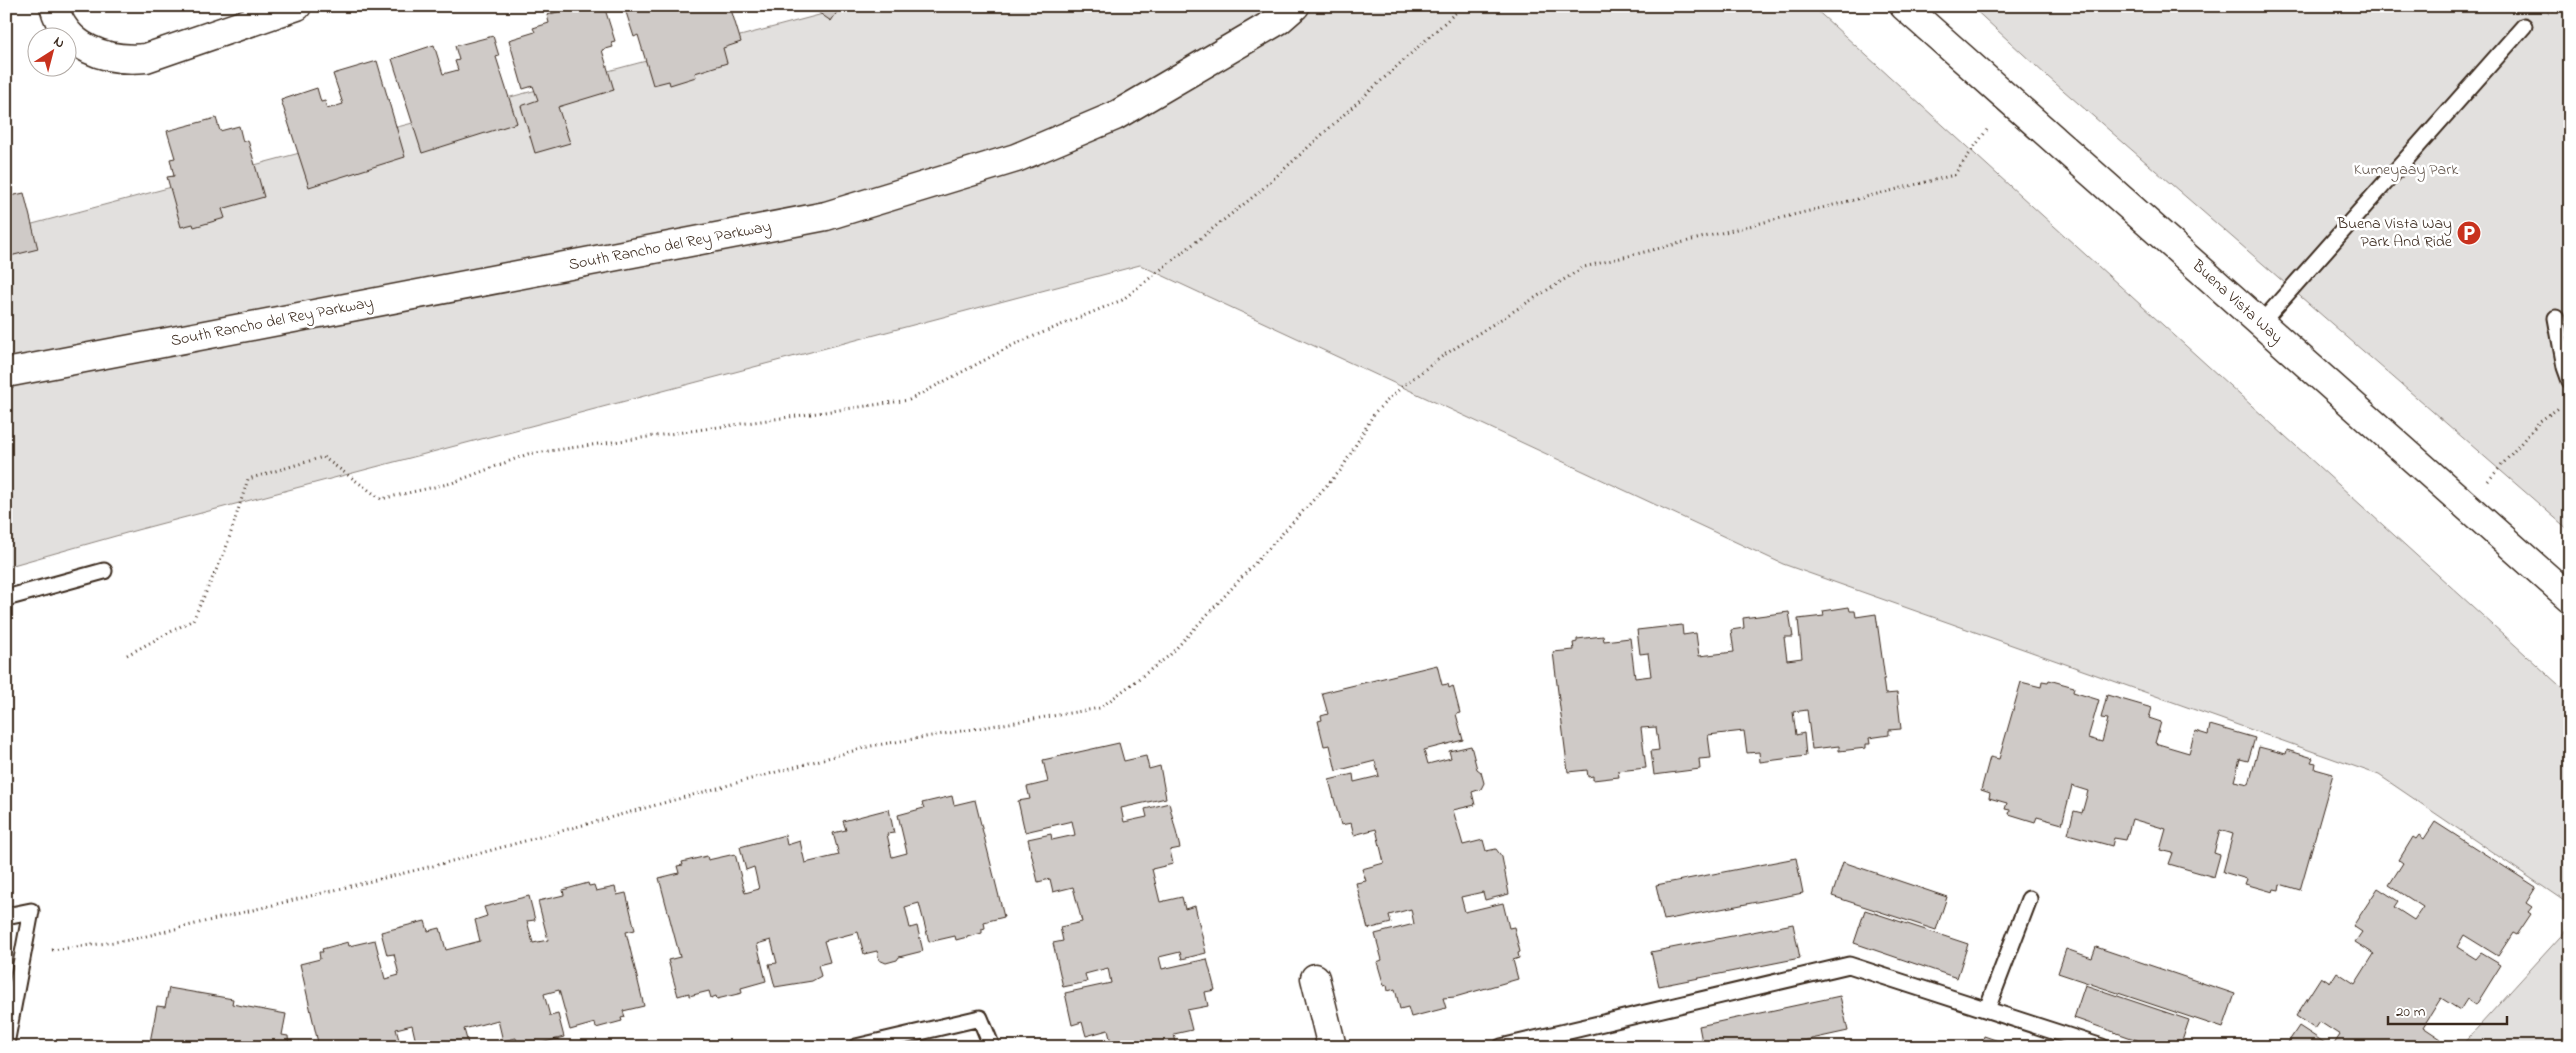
<svg xmlns="http://www.w3.org/2000/svg" width="2576" height="1053" font-family="'Indie Flower',sans-serif">
  <rect width="100%" height="100%" fill="#fff"/>
  <filter id="ink" filterUnits="userSpaceOnUse"><feTurbulence type="fractalNoise" baseFrequency=".02" numOctaves="2"/><feDisplacementMap in="SourceGraphic" scale="10" xChannelSelector="R" yChannelSelector="G"/><feConvolveMatrix kernelMatrix="1 2 1 2 8 2 1 2 1" color-interpolation-filters="sRGB"/></filter>
  <g filter="url(#ink)">
    <path fill="#e2e0de" stroke="#8e857e" d="M853 6H1812L2570 695V905L2379 775 1783 564 1140 265 137 530 6 567V231Z
      M1971 6H2570V531L2048 77Z
      M2570 926V1047H2460Z"/>
    <path fill="#cfcac7" stroke="#3b2a1e" d="M577 6H604L615 41 611 42 613 47 602 50 614 90 558 107 570 143 535 153 521 106 538 100 533 86 523 89 509 40 535 32 533 28 549 23 547 15Z
      M624 6H730L741 42 723 48 727 63 695 73 696 77 670 85 669 81 653 85 638 35 634 37Z
      M809 6H841L831 21Z
      M493 36 499 56 496 57 517 123 422 153 392 59 434 45 443 74 458 70 455 61 459 60 455 46Z
      M377 61 405 157 309 187 281 100 317 88 321 102 325 101 327 109 343 104 333 74Z
      M216 118 220 131 239 126 243 142 248 140 264 197 222 209 225 218 194 227 193 224 181 227 167 177 174 176 170 159 175 158 167 131Z
      M24 193 38 249 6 257V197Z
      M1849 607 1850 611H1855L1856 617 1876 614 1885 679H1883L1885 694 1897 693 1901 729 1889 730V735L1869 738 1870 744H1866V748L1839 751V746L1812 749 1807 710 1793 712 1796 735 1804 733 1806 756 1760 762 1759 752 1747 753 1744 731 1708 735 1711 758 1699 759 1700 769 1654 775 1651 751 1659 750 1656 727 1641 728 1646 768 1618 771 1619 777 1593 780V776L1588 777 1587 770 1568 772 1553 652 1574 650 1573 643 1577 642V639L1603 636 1604 641 1630 638 1635 678 1651 676 1648 653 1640 654 1637 630 1682 625 1683 635 1696 633 1699 656 1734 652 1731 630 1744 628 1743 618 1789 612 1793 637H1784L1787 660 1802 658 1798 619 1824 616 1823 611Z
      M1437 665 1442 685 1448 684 1449 688 1453 686 1460 713 1456 714 1463 740 1424 750 1428 764 1451 758 1449 751 1471 746 1477 769 1481 772 1484 783 1481 789 1472 792 1475 805 1453 810 1463 845 1483 840 1486 851 1496 849 1502 857 1509 894 1485 900 1483 892 1461 897 1465 912 1503 903 1509 928 1514 927 1520 952 1518 953 1519 958 1513 960 1518 979 1455 997 1443 998 1446 1008 1411 1017 1408 1007 1400 1009 1395 989 1388 991 1387 985 1384 986 1377 962 1382 960 1375 934 1414 924 1411 909 1389 915 1391 923 1368 929 1356 883 1366 881 1362 869 1384 863 1376 829 1354 835 1351 823 1341 825 1329 780 1353 774 1354 782 1379 776 1375 761 1336 771 1330 745 1324 746 1318 721 1322 720 1321 716 1328 714 1322 693Z
      M2049 680 2074 687 2073 692 2099 700 2088 738 2102 742 2108 719 2101 718 2107 695 2152 708 2149 718 2161 722 2155 743 2189 753 2195 731 2208 735 2210 725 2255 738 2248 761 2240 759 2234 781 2249 784 2259 747 2286 754 2287 750 2313 758 2311 762 2316 763 2315 769 2333 774 2300 890 2280 884 2279 890 2274 889 2273 892 2245 884 2247 879 2223 872 2233 834 2220 830 2214 853 2220 855 2214 877 2169 864 2173 853 2160 850 2166 829 2132 819 2126 840 2114 838 2112 846 2068 834 2074 811 2082 813 2088 791 2072 786 2062 824 2037 817 2035 822 2009 814 2010 810 2005 809 2007 803 1989 798 1990 793 1981 790 1990 757 1999 759 2021 682 2041 687 2042 681 2048 682Z
      M1119 743 1124 761 1146 756 1149 769 1160 766 1166 798 1121 808 1124 822 1147 817 1145 809 1169 803 1180 848 1170 850 1173 864 1152 869 1160 902 1182 897 1185 909 1195 906 1206 953 1182 959 1180 952 1159 957 1162 969 1207 959 1215 990 1205 992 1208 1006 1187 1010 1192 1030 1174 1034 1177 1047H1137V1045L1112 1047 1108 1030 1086 1036 1082 1022 1072 1025 1065 993 1111 983 1108 968 1085 974 1087 982 1063 987 1053 943 1063 941 1060 927 1082 922 1073 887 1053 892 1050 879 1038 882 1028 839 1051 834 1052 840 1075 835 1072 821 1025 832 1018 801 1030 799 1027 787 1048 782 1043 760Z
      M952 796 954 805 975 800 1004 917 984 922 985 928 982 929V933L956 940 955 936 929 942 919 903 905 907 910 928 917 926 923 951 899 957 897 960 886 963 879 960 877 951 864 954 858 932 824 941 830 962 818 965 821 976 812 981 775 987 769 964 777 963 771 940 757 944 766 981 741 988 742 993 717 999 716 996 711 998 709 991 689 996V993L678 996 668 960 680 957 659 878 679 873 677 866 683 865 682 862 707 856 708 860 735 854 745 893 759 889 754 867 746 870 740 847 785 835 787 845 800 841 805 863 839 855 833 833 846 830 843 821 889 809 894 833 887 834 892 857 907 853 898 815 924 808 922 803Z
      M2435 822 2536 887 2526 903 2532 907 2528 912 2531 914 2517 935 2513 933 2498 956 2464 935 2457 947 2476 959 2481 953 2501 965 2476 1005 2467 999 2460 1010 2441 998 2423 1027 2441 1039 2436 1047H2332L2340 1035 2320 1022 2315 1029 2296 1016 2321 977 2330 983 2337 972 2355 984 2374 954 2355 942 2362 932 2353 926 2378 888 2398 901 2394 907 2414 920 2423 907 2389 885 2403 863 2399 860 2413 837 2416 839 2419 835 2424 839Z
      M1796 858 1803 893 1664 920 1656 885Z
      M1843 862 1947 897 1936 930 1832 896Z
      M588 883 589 886 594 885 596 891 615 887 617 895 626 893 635 930 626 932 644 1006 623 1011 625 1017 621 1018 622 1021 596 1028 595 1023 570 1030 559 990 544 994 550 1016 558 1014 564 1037 526 1047H518L516 1038 503 1041 498 1020 464 1029 469 1047H417L412 1025 396 1029 401 1047H319L300 964 320 959 319 952H323L322 949 348 942 349 946 375 940 385 979 399 975 394 954 387 955 381 932 425 921 428 931 440 928 446 950 480 941 475 920 487 916 484 907 529 896 535 920 527 921 533 943 548 940 538 901 564 895 563 890Z
      M1865 910 1968 944 1957 978 1854 943Z
      M1793 924 1800 958 1659 986 1651 952Z
      M2096 947 2235 994 2223 1028 2058 973 2066 949 2092 958Z
      M2085 985 2189 1020 2180 1047H2157L2074 1018Z
      M169 988 233 999 232 1004 286 1014 282 1035 288 1036 289 1047H149L157 1006 165 1007Z
      M1840 996 1848 1031 1775 1047H1703L1699 1026Z
      M2299 1026 2331 1047H2285Z
      M1984 1036 2016 1047H1981Z"/>
    <g fill="none" stroke-linecap="round" stroke-linejoin="round">
      <defs>
        <path id="lane" d="M2556 318 2565 367 2570 381
          M2261 323 2524 26
          M6 598 104 571
          M6 916 31 911 6 1044
          M1987 1009 2029 899
          M856 1047 980 1018 992 1047
          M1501 1047 1849 965 2102 1047"/>
        <path id="street" d="M54 6C65 48 106 62 146 58L297 6
          M1315 978 1332 1047"/>
        <path id="secondary" d="M1904 6 2570 598
          M6 373 826 216 1016 158 1115 116 1279 20 1295 6"/>
      </defs>
      <use href="#lane" stroke="#3b2a1e" stroke-width="19"/>
      <use href="#street" stroke="#3b2a1e" stroke-width="31"/>
      <use href="#secondary" stroke="#3b2a1e" stroke-width="31"/>
      <path stroke="#3b2a1e" stroke-width="3" stroke-dasharray="1 4" stroke-linecap="butt" d="M2548 13 2560 6
        M2488 481 2540 421 2560 407
        M127 655 193 620 225 551 248 479 323 457 381 499 452 483 528 454 909 400 1015 344 1122 300 1258 193 1463 6
        M52 950 130 940 441 864 871 746 1100 708 1170 655 1341 470 1375 412 1404 385 1444 355 1584 267 1954 175 1989 127"/>
      <use href="#lane" stroke="#fff" stroke-width="15"/>
      <use href="#street" stroke="#fff" stroke-width="28"/>
      <use href="#secondary" stroke="#fff" stroke-width="28"/>
    </g>
  </g>
  <defs>
    <symbol id="parking-disc" viewBox="-11 -11 22 22"><circle r="9.5" fill="#c8321e" stroke="#fff"/><path d="M-3.5-5.5H1a3.5 3.5 0 0 1 0 7H-1V5.5H-3.5ZM-1-3.4V-.6H.8a1.4 1.4 0 0 0 0-2.8Z" fill="#fff"/></symbol>
  </defs>
  <g fill-rule="evenodd">
    <use href="#parking-disc" x="2455" y="219" width="28" height="28"/>
  </g>
  <g text-anchor="middle" dominant-baseline="central" stroke-width="5" stroke-linejoin="round" paint-order="stroke">
    <g font-size="16" fill="#65584e" stroke="#fff">
      <text x="2406" y="170">Kumeyaay Park</text>
    </g>
    <g font-size="16" fill="#3b2a1e" stroke="#fff" text-anchor="end">
      <text x="2452" y="224">Buena Vista Way<tspan x="2452" dy="18">Park And Ride</tspan></text>
    </g>
    <g font-size="16" fill="#3b2a1e" stroke="#fff">
      <text transform="translate(670 246) rotate(-11)">South Rancho del Rey Parkway</text>
      <text transform="translate(2237 302) rotate(42)">Buena Vista Way</text>
      <text transform="translate(272 322) rotate(-11)">South Rancho del Rey Parkway</text>
    </g>
  </g>
  <rect width="2576" height="1053" fill="none" stroke="#fff" stroke-width="25"/>
  <rect x="12" y="12" width="2551" height="1028" fill="none" stroke="#3b2a1e" stroke-width="2" filter="url(#ink)"/>
  <g transform="translate(52 52) rotate(36)"><circle r="24" fill="#ffffff" stroke="#b1aaa5"/>
  <path d="M0-4L9 19L0 12L-9 19Z" fill="#c8321e"/>
  <text y="-8" font-size="14" font-weight="bold" text-anchor="middle" fill="#3b2a1e">N</text>
  </g>
  <path d="M2388 1016v8h119v-8" fill="none" stroke="#3b2a1e" stroke-width="2.5"/>
  <text x="2396" y="1016" font-size="15" fill="#3b2a1e" stroke="#ffffff" stroke-width="4" paint-order="stroke">20 m</text>
</svg>
